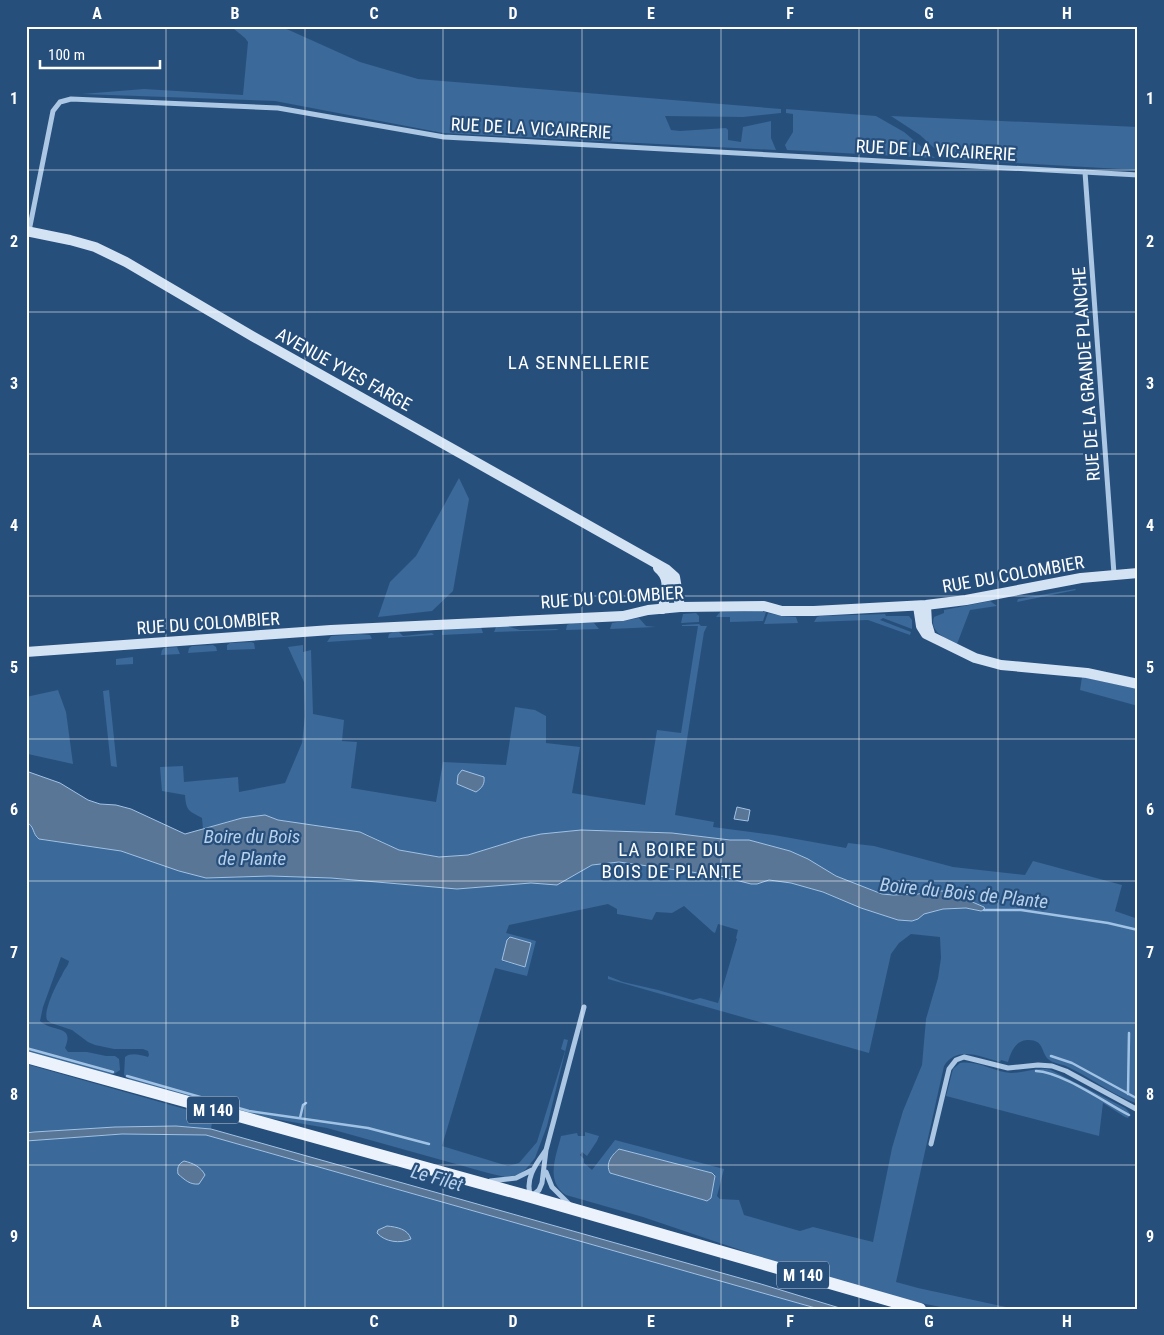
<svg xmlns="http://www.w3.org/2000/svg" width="1164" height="1335" font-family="'Roboto Condensed',sans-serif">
  <rect width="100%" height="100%" fill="#274f7c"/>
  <path fill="#3b6999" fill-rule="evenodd" d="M233 26H280L360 62 418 79 781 109V113L743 117 665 116 671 130 680 131 726 128 728 130V140L741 142 743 127 771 121V138L776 150 443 133 275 101 82 94 144 89 243 95 248 42 245 38 234 29Z
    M786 109 876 116 904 132 935 158 787 150 785 145 793 132V114L786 113Z
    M891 116 1138 127V170L946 159 920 135Z
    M459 478 469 499 453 591 432 611 378 617 390 582 416 556Z
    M1075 589 1076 590 1017 602 1018 599Z
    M990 601 997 606 970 610 957 644C945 638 929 632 934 617L944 613V610Z
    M720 612 763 611 766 612 763 621 730 622V617H716Z
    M696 613 699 616V622L681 623 683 614Z
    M768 613 782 616 796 617 798 623 764 624Z
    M885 614 886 616H909L912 620V629L883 618 880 620 911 632 910 635 868 620 814 622 817 617 820 616Z
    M639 618 646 626 656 627 610 629 612 623Z
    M571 623H594L599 629 566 630 567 625Z
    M699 624 701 626H707L704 632 675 815 714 822 713 827 774 835 846 848 848 843 874 846 953 867 1025 875 1033 861 1122 885 1115 911 1138 919 1136 1096 1138 1097V1104C1112 1095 1090 1077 1066 1066 1061 1064 1052 1063 1048 1059 1041 1052 1044 1039 1027 1040 1015 1041 1011 1052 1008 1062L1001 1060 1000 1062C981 1057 957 1045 944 1066L896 1282 918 1288 1015 1309H950L911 1301 782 1264 643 1217 566 1195C545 1181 556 1157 561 1136L577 1133 578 1136H585V1132L599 1136 597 1141 587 1156 582 1152 580 1155 584 1159V1163L592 1170 615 1140 724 1169 717 1196 720 1199 739 1200 744 1215 800 1231 813 1227 873 1242 892 1148 903 1111 922 1065 926 1019 938 978 941 958 940 937 911 934 899 943 891 954 869 1053 608 979V976L623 982 658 990 693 1000 700 998 718 1003 737 939 736 938 738 930 718 924 715 933 713 932 684 906 672 913 656 912 652 920 617 914V909L608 904 509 925 506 933 536 941 527 976 495 968 442 1146 508 1166 519 1163 537 1142 565 1051 561 1049 564 1039 568 1040 547 1126 535 1158 526 1169 520 1174 505 1177 488 1173 327 1128 269 1118 130 1080 124 1075 125 1057C131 1052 141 1055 148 1057L149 1055 148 1051 143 1049H114L95 1045 88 1042 72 1030 51 1023 47 1020C43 1011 57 983 62 975 64 969 68 967 69 961L61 957 43 1007 40 1021C53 1033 75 1024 65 1048L68 1052H87L106 1056H115L119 1059 120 1070 114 1074H106L26 1052V822L33 827 36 837 43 840 78 844 121 851 206 878 270 876 331 878 457 889 531 883 557 884 592 865 619 862 720 876 751 884H757L769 880 791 883 823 892 861 908 898 920 912 921 918 919 924 914 943 909 966 908 981 911 984 907 958 895 939 891 893 895 882 894 836 876 790 851 749 840H730L672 833 581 830 541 834 523 838 468 855 439 857 399 850 366 834 278 820C253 811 228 822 203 829L202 818C190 811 186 812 185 795L162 791 160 767 183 766 184 782 238 777 239 792 285 783 302 743 305 716 304 682 288 647 303 645V652L311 650 313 714 344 720 342 741 357 742 351 788 436 802 443 762 506 765 515 707 535 710 546 716V743L580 747 572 793 645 805 657 730 681 733 698 626H682V625ZM510 937 531 943 525 967 502 961 508 938ZM619 1149 712 1173 715 1175 711 1198 704 1200 610 1173 608 1167Z
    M506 626 520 630 556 629 559 630 494 632 496 627Z
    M481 627 483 633 442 635V631L445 629Z
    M393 632H399L403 636 432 633 434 635 388 638 389 634Z
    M359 634 370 635 372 639 327 642 331 636Z
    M251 642 254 643 255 649 227 650V645L230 643Z
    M213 645 216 647 217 651 188 653 189 648 192 646Z
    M177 647 180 654 161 655 162 650 164 648Z
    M133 657V664L116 665V659Z
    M1082 677 1138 689V706L1080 690Z
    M58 690 66 712 73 764 28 754 26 751V697Z
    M109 690 117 767 111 766 103 691Z
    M960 1063C978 1060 994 1072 1011 1073 1025 1073 1038 1066 1051 1070L1125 1108C1129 1112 1131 1113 1128 1118L1125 1117 1103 1103 1099 1136 946 1096 953 1069Z
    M26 1064 213 1117 211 1129 176 1126 115 1127 26 1133Z
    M122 1134 206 1135 819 1309H26V1141Z"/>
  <path fill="#5a7697" stroke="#a0c2e5" d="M462 770 484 777C485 784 482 788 476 792L457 784 458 775Z
    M26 771 60 783 88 800 100 804 116 805 131 809 185 834 242 818 265 815 278 820 360 832 399 850 439 857 468 855 523 838 541 834 581 830 672 833 730 840H749L790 851 808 859 836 876 882 894 893 895 918 894 930 891H947L984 907 985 910 981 911 966 908 943 909 924 914 918 919 912 921 898 920 861 908 823 892 791 883 769 880 757 884H751L720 876 619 862 592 865 557 885 531 883 457 889 331 878 270 876 206 878 179 871 121 851 39 839C32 834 35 826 26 822Z
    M737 807 750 810 748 821 734 819Z
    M510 937 531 943 525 967 502 960 507 940Z
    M176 1126 211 1129 761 1284 843 1309H819L206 1135 122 1134 26 1141V1133L34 1132 115 1127Z
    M619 1149 712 1173 715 1176 711 1198 707 1201 704 1200 610 1173C605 1163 612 1155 619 1149Z
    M184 1161C193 1163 201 1167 205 1175L199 1184C190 1185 185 1180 178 1174 177 1168 178 1164 184 1161Z
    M387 1226C397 1227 408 1229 411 1239 400 1244 385 1242 377 1233L378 1230Z"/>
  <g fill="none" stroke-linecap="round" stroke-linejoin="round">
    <path stroke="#a0c2e5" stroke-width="2.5" d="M984 910H1021L1108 923 1138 930
      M26 1048 113 1072
      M1051 1056 1072 1063 1138 1099
      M1036 1071C1062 1072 1104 1102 1129 1115
      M127 1076 249 1111 368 1128 429 1144
      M1128 1094 1129 1033
      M300 1118 303 1105 306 1103"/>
    <path stroke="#abc7e4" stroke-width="5" d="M1085 172 1114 574
      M29 231 53 111 60 102 71 99 278 108 444 137 1138 175
      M931 1144 949 1069 956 1060 964 1057 1008 1068 1038 1065 1052 1066 1066 1071 1138 1110
      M546 1150C536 1164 524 1179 531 1197L539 1190 542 1183 546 1150 584 1007
      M546 1172 552 1187 569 1204
      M490 1181 516 1178 532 1170"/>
    <path stroke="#d4e3f4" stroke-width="10" d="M26 231 70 240 95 247 126 262 252 336 666 569 675 577 680 607
      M658 568C672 579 665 593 663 609
      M926 605 927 624 930 634
      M918 606 921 626 926 634 975 658 1001 665 1087 673 1138 684
      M26 652 331 630 623 616 648 610 680 607 764 606 782 611H814L926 605 966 600 1081 578 1138 573"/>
    <path stroke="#ebf2fc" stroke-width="12" d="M26 1057 531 1197 920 1309"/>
  </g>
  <path fill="none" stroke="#fff" stroke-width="1" stroke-opacity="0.55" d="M166 26V1309M305 26V1309M443 26V1309M582 26V1309M721 26V1309M859 26V1309M998 26V1309M26 170H1138M26 312H1138M26 454H1138M26 596H1138M26 739H1138M26 881H1138M26 1023H1138M26 1165H1138"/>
  <g text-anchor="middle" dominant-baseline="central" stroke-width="4.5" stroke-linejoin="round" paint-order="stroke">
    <g fill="#274f7c" stroke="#becad8" stroke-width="1">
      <rect x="187" y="1096.5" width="52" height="27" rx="4"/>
      <rect x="777" y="1261.5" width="52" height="27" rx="4"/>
    </g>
    <g font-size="16" font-weight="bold" fill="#fff">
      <text x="213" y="1110">M 140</text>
      <text x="803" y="1275">M 140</text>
    </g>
    <g font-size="18" fill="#fff" stroke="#274f7c">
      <text transform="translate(531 128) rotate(3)">RUE DE LA VICAIRERIE</text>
      <text transform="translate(936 150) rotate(3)">RUE DE LA VICAIRERIE</text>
      <text transform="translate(344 369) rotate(29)">AVENUE YVES FARGE</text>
      <text transform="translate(1086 374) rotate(-94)">RUE DE LA GRANDE PLANCHE</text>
      <text transform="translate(1013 574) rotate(-10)">RUE DU COLOMBIER</text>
      <text transform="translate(612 597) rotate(-4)">RUE DU COLOMBIER</text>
      <text transform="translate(208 623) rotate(-4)">RUE DU COLOMBIER</text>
    </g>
    <g font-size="19" letter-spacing="1" fill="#fff" stroke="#274f7c">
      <text x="579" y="362">LA SENNELLERIE</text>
      <text x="672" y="849">LA BOIRE DU<tspan x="672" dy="22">BOIS DE PLANTE</tspan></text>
    </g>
    <g font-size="19" font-style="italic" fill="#b7d1ec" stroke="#274f7c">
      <text x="252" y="836">Boire du Bois<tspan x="252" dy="22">de Plante</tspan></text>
      <text transform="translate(964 893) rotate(6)">Boire du Bois de Plante</text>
      <text transform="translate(437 1178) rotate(16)">Le Filet</text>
    </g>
  </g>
  <rect width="1164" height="1335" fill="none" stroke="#274f7c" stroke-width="55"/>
  <path d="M40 60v8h120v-8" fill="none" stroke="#ffffff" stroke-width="2.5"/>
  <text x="48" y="60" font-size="15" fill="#ffffff" stroke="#274f7c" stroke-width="4" paint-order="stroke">100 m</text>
  <rect x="28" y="28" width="1108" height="1280" fill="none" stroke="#fff" stroke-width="2"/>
  <g font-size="16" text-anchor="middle" font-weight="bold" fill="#fff">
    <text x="97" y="19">A</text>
    <text x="235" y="19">B</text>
    <text x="374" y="19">C</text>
    <text x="513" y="19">D</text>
    <text x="651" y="19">E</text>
    <text x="790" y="19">F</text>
    <text x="929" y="19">G</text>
    <text x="1067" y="19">H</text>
    <text x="14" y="104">1</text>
    <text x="1150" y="104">1</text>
    <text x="14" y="247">2</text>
    <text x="1150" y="247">2</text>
    <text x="14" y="389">3</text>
    <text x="1150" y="389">3</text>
    <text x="14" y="531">4</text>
    <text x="1150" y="531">4</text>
    <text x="14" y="673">5</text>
    <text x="1150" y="673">5</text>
    <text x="14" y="815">6</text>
    <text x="1150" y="815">6</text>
    <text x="14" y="958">7</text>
    <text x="1150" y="958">7</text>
    <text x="14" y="1100">8</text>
    <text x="1150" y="1100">8</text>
    <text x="14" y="1242">9</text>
    <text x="1150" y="1242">9</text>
    <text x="97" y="1327">A</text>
    <text x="235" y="1327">B</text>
    <text x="374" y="1327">C</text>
    <text x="513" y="1327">D</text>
    <text x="651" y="1327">E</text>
    <text x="790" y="1327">F</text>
    <text x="929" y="1327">G</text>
    <text x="1067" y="1327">H</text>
  </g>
</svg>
